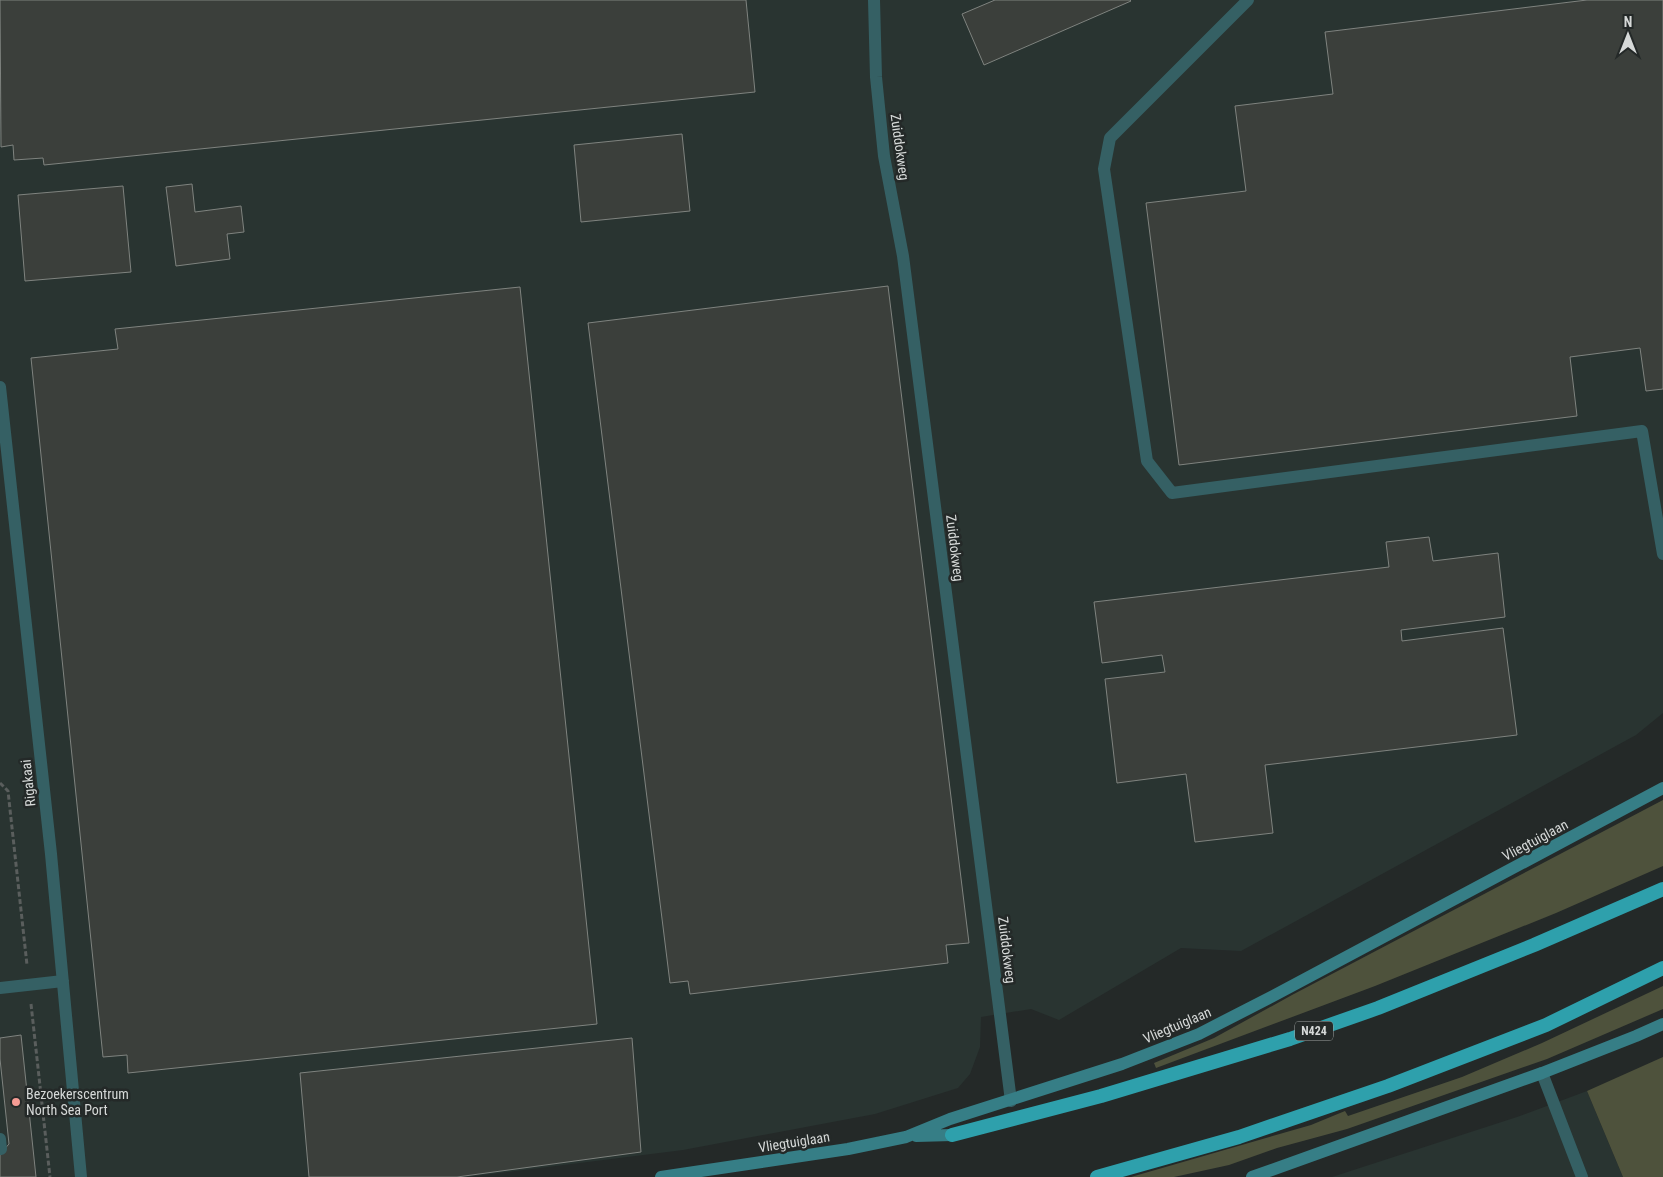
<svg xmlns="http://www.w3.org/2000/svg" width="1663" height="1177" font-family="'Roboto Condensed',sans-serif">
  <rect width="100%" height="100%" fill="#242928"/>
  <path fill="#293431" d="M0 0H1663V713L1636 735 1241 951 1181 948 1059 1020 1031 1009 981 1017 980 1047 970 1074 958 1088 875 1114 683 1150 467 1177H0Z
    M1587 1091 1623 1177H1332L1517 1117Z"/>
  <path fill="#4e523c" d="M1663 800V866L1556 913 1375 986 1156 1068 1154 1063 1214 1038 1292 995Z
    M1663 986V1009L1547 1059 1347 1129 1277 1148 1229 1165 1174 1177H1131L1311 1125 1345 1111 1348 1116 1462 1077 1542 1043Z
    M1663 1057V1177H1623L1587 1091Z"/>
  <path fill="#3b3f3b" stroke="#7f837f" d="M0 0H746L755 92 44 165 43 158 14 160 13 145 1 147Z
    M995 0H1130L1131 1 984 65 962 14Z
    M1587 0H1663V389L1646 391 1640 348 1570 357 1577 416 1179 465 1146 203 1246 191 1235 106 1333 94 1325 32Z
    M682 134 690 211 581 222 574 145Z
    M192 184 195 212 241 206 244 232 227 234 230 259 176 266 166 187Z
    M123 186 131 272 25 281 18 195Z
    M888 286 969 943 946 945 948 963 690 994 688 981 670 983 588 323Z
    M520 287 597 1024 128 1073 127 1055 103 1057 31 358 118 349 115 329Z
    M1429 537 1433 561 1498 553 1505 617 1401 630 1402 641 1503 628 1517 735 1265 765 1273 833 1195 842 1186 774 1117 783 1105 679 1165 672 1162 655 1102 663 1094 602 1389 567 1386 542Z
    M21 1035 36 1177H0V1154L9 1144 0 1059V1038Z
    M632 1038 641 1152 457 1177H309L300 1073Z"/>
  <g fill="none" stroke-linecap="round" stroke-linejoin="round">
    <path stroke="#5a5e5d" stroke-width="3" stroke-dasharray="5 2.5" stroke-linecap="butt" d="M0 783 8 791 27 965
      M31 1004 50 1177"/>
    <path stroke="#356064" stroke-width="12" d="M1248 0 1110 138 1104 169 1147 461 1172 493 1642 431 1663 554
      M0 387 51 854 81 1177
      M0 988 63 981
      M1542 1073 1582 1177
      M0 1139 1 1149"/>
    <path stroke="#356064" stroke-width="12" d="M874 0 876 77 884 156 903 256 1011 1101"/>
    <path stroke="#367e86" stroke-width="12" d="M916 1136 952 1135
      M661 1177 848 1149 906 1137 950 1119 1122 1064 1199 1034 1273 996 1663 788
      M1252 1177 1542 1073 1636 1036 1663 1024"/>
    <path stroke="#2ea0ac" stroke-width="14" d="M952 1135 1101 1096 1290 1039 1378 1008 1534 945 1663 889
      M1097 1177 1239 1137 1388 1086 1546 1025 1663 968"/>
  </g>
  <circle fill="#f59c94" stroke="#242928" stroke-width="2" cx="16" cy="1102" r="5"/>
  <g text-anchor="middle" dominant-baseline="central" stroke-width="5" stroke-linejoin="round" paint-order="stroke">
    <rect fill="#242928" stroke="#a1a4a3" stroke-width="1" x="1295" y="1021.5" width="38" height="19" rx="4"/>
    <g font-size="12" font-weight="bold" fill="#d6d9d8">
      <text x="1314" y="1031">N424</text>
    </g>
    <g font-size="14" fill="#d6d9d8" stroke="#242928">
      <text transform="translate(900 147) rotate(82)">Zuiddokweg</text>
      <text transform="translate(955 548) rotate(83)">Zuiddokweg</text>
      <text transform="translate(28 783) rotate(-96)">Rigakaai</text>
      <text transform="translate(1535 840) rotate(-28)">Vliegtuiglaan</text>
      <text transform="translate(1007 950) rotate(83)">Zuiddokweg</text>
      <text transform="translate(1177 1025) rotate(-23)">Vliegtuiglaan</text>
      <text transform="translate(794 1142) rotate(-9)">Vliegtuiglaan</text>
    </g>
    <g font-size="14" fill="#d6d9d8" stroke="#242928" text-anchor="start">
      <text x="26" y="1094">Bezoekerscentrum<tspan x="26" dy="16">North Sea Port</tspan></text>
    </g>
  </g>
  <g transform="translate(1628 35)" stroke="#242928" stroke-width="4" paint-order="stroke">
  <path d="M0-4L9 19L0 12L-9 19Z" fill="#d6d9d8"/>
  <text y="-8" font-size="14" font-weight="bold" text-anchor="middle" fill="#d6d9d8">N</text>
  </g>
</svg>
